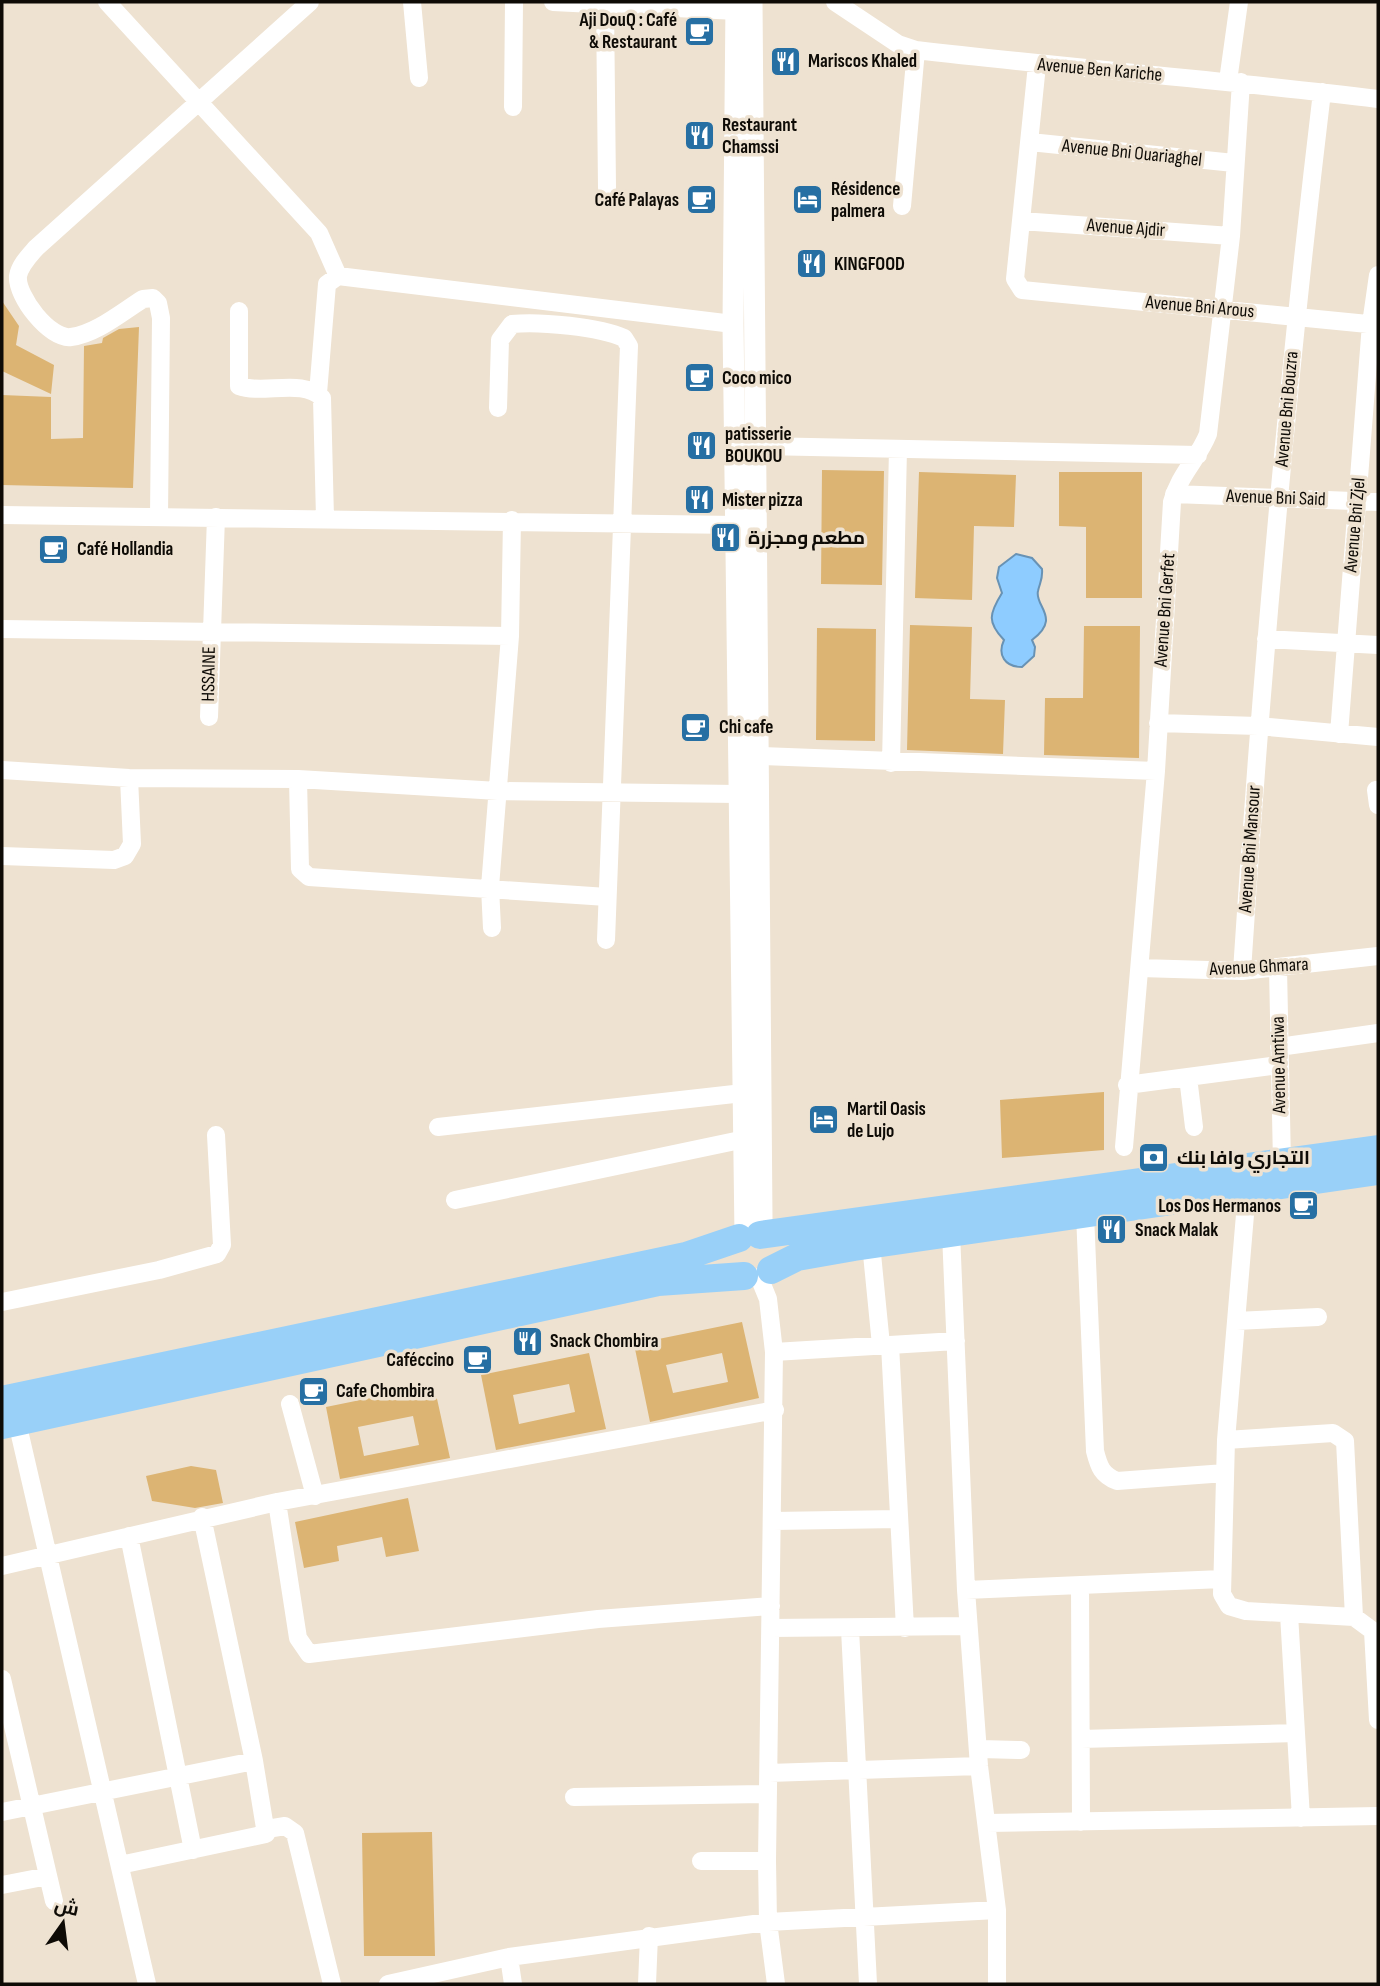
<svg xmlns="http://www.w3.org/2000/svg" width="1380" height="1986" font-family="'Sofia Sans Condensed',Cairo,sans-serif">
  <rect width="100%" height="100%" fill="#eee2d1"/>
  <path fill="#8eccff" stroke="#6892b4" stroke-width="2" d="M1016 554 1032 558 1042 569C1043 579 1040 582 1038 591 1034 606 1062 618 1032 640L1035 647 1034 656 1022 667C1005 667 997 655 1004 640 987 622 989 614 1002 593L997 578 999 567Z"/>
  <path fill="#dcb473" fill-rule="evenodd" d="M2 301 19 326 16 345 54 365 51 394 2 371Z
    M139 327 133 488 2 485V395L51 397V439L83 438 84 346 102 343 103 338 119 329Z
    M822 470 884 471 882 585 821 584Z
    M919 472 1016 475 1014 527 974 526 972 600 915 598Z
    M1059 472H1142V598H1086V527L1059 526Z
    M910 625 972 627 970 699 1005 700 1003 754 907 750Z
    M1084 626H1140L1139 758 1044 755 1045 698H1083Z
    M817 628 876 629 875 741 816 740Z
    M1104 1092V1150L1002 1158 1000 1100Z
    M742 1322 759 1398 650 1422 634 1344ZM722 1353 728 1382 673 1393 666 1365Z
    M589 1353 606 1429 496 1450 481 1375ZM569 1384 575 1412 519 1424 513 1395Z
    M434 1385 450 1458 340 1479 326 1407ZM413 1416 419 1445 364 1456 358 1427Z
    M191 1466 216 1470 223 1503 195 1508 152 1501 146 1476Z
    M408 1498 419 1551 386 1557 382 1537 337 1546 339 1561 304 1568 295 1522Z
    M432 1832 435 1956H364L362 1833Z"/>
  <g fill="none" stroke-linecap="round" stroke-linejoin="round">
    <path stroke="#fff" stroke-width="18" d="M107 2 319 233 338 276
      M412 2 419 78
      M553 2 737 11
      M835 2 898 44 916 50C1070 68 1224 80 1378 99
      M605 4 607 188
      M1037 65 1015 279 1022 290 1378 325
      M1228 81 1239 2
      M513 107 514 2
      M1030 142 1234 163
      M902 206 916 50
      M1021 221 1231 236
      M239 311V386C262 395 304 378 322 398L325 518
      M318 393 327 284 338 276 733 324
      M498 408 500 340 512 324C539 321 600 327 624 338L629 346 606 940
      M756 446 1198 455
      M1174 494 1378 502
      M2 515 737 525
      M159 517 161 318 158 303 153 298 143 299C122 312 96 334 71 337 50 340 16 296 18 276 20 265 29 256 36 248L310 2
      M2 629 510 636
      M1266 639 1378 645
      M209 717 216 517
      M1158 723 1258 726 1378 737
      M1339 734 1371 324 1378 275
      M760 756 1156 771
      M891 763 898 449
      M2 770 129 778 298 779 498 791 738 794
      M298 779 300 869 309 877 607 897
      M1376 790 1378 805
      M2 856 114 860 125 856 132 844 129 778
      M492 928 490 887 510 636 512 520
      M1140 968 1242 971 1378 956
      M1278 968 1282 1163
      M1242 971C1261 677 1287 384 1322 92
      M1279 1047 1378 1033
      M1188 1077 1194 1127
      M1127 1085 1279 1065
      M438 1127 743 1093
      M1124 1147 1156 771 1172 502C1179 475 1198 459 1208 434L1231 236 1241 82
      M1247 1191 1226 1440 1222 1594 1229 1606 1246 1611 1354 1617 1373 1631 1378 1720
      M455 1200 745 1139
      M1085 1214 1095 1451C1099 1467 1102 1475 1117 1481L1225 1473
      M951 1233 966 1590 979 1766 997 1910V1984
      M871 1244 881 1345
      M759 1277 768 1299 774 1352 767 1861 768 1922 776 1984
      M2 1302 159 1270 217 1254 222 1245 216 1135
      M1236 1321 1318 1317
      M890 1345 905 1628
      M774 1352 956 1341
      M290 1404 315 1496
      M17 1422 147 1984
      M1226 1440 1333 1433 1345 1441 1354 1617
      M277 1502 298 1638 309 1654 598 1619 771 1606
      M773 1521 898 1519
      M129 1536 193 1850
      M2 1566 277 1502 775 1410
      M1080 1585 1081 1822
      M966 1590 1222 1579
      M1289 1614 1301 1818
      M771 1628 968 1626
      M850 1629 868 1984
      M2 1679 54 1901
      M1081 1739 1296 1733
      M980 1749 1021 1750
      M769 1773 979 1766
      M574 1797 768 1794
      M2 1812 254 1761
      M987 1823 1378 1816
      M267 1829 285 1826 295 1833 332 1984
      M701 1861H767
      M120 1865 266 1834 254 1761 202 1517
      M2 1885 48 1876
      M509 1957 513 1984
      M388 1984 509 1957 768 1922 997 1910
      M647 1984 649 1936"/>
    <path stroke="#fff" stroke-width="21" d="M736 2 733 324 745 1235
      M752 2 762 1218 759 1234"/>
    <path stroke="#99d0f8" stroke-width="28" d="M760 1235 1378 1149
      M771 1270 797 1257 854 1247 1378 1171
      M2 1400 686 1256 739 1238
      M2 1425 658 1282 744 1276"/>
  </g>
  <defs>
    <symbol id="cafe-square" viewBox="-11 -11 22 22"><rect x="-9" y="-9" width="18" height="18" rx="4" fill="#266fa3" stroke="#eee2d1"/><path d="M-5.5-4.5H6V0H3Q3 3.5 0 3.5H-2.5Q-5.5 3.5-5.5 0ZM3-3.2v2h1.7v-2ZM-6 4.5H4V6H-6Z" fill="#fff"/></symbol>
    <symbol id="restaurant-square" viewBox="-11 -11 22 22"><rect x="-9" y="-9" width="18" height="18" rx="4" fill="#266fa3" stroke="#eee2d1"/><path d="M-5-6h1v4h1v-4h1v4h1v-4h1v5L-1.5 .5V6h-2V.5L-5-1ZM5-6V6H3V1.5H1.5Q1.5-4 5-6Z" fill="#fff"/></symbol>
    <symbol id="hotel-square" viewBox="-11 -11 22 22"><rect x="-9" y="-9" width="18" height="18" rx="4" fill="#266fa3" stroke="#eee2d1"/><path d="M-6-4.5h1.5V1H6V5H4.5V3h-9V5H-6ZM-4 0a1.8 1.8 0 1 1 3.6 0ZM.5 0V-2.5h3Q6-2.5 6 0Z" fill="#fff"/></symbol>
    <symbol id="bank-square" viewBox="-11 -11 22 22"><rect x="-9" y="-9" width="18" height="18" rx="4" fill="#266fa3" stroke="#eee2d1"/><path d="M-6-4H6V4H-6ZM0-2.3a2.3 2.3 0 1 0 0 4.6a2.3 2.3 0 1 0 0-4.6Z" fill="#fff"/></symbol>
  </defs>
  <g fill-rule="evenodd">
    <use href="#cafe-square" x="682" y="14" width="35" height="35"/>
    <use href="#restaurant-square" x="768" y="44" width="35" height="35"/>
    <use href="#restaurant-square" x="682" y="118" width="35" height="35"/>
    <use href="#cafe-square" x="684" y="182" width="35" height="35"/>
    <use href="#hotel-square" x="790" y="182" width="35" height="35"/>
    <use href="#restaurant-square" x="794" y="246" width="35" height="35"/>
    <use href="#cafe-square" x="682" y="360" width="35" height="35"/>
    <use href="#restaurant-square" x="684" y="428" width="35" height="35"/>
    <use href="#restaurant-square" x="682" y="482" width="35" height="35"/>
    <use href="#restaurant-square" x="708" y="520" width="35" height="35"/>
    <use href="#cafe-square" x="36" y="532" width="35" height="35"/>
    <use href="#cafe-square" x="678" y="710" width="35" height="35"/>
    <use href="#hotel-square" x="806" y="1102" width="35" height="35"/>
    <use href="#bank-square" x="1136" y="1140" width="35" height="35"/>
    <use href="#cafe-square" x="1286" y="1188" width="35" height="35"/>
    <use href="#restaurant-square" x="1094" y="1212" width="35" height="35"/>
    <use href="#restaurant-square" x="510" y="1324" width="35" height="35"/>
    <use href="#cafe-square" x="460" y="1342" width="35" height="35"/>
    <use href="#cafe-square" x="296" y="1374" width="35" height="35"/>
  </g>
  <g text-anchor="middle" dominant-baseline="central" stroke-width="7" stroke-linejoin="round" paint-order="stroke">
    <g font-size="19" font-weight="bold" fill="#0e0b06" stroke="#eee2d1" text-anchor="start">
      <text x="677" y="20" text-anchor="end">Aji DouQ : Café<tspan x="677" dy="22">&amp; Restaurant</tspan></text>
      <text x="808" y="61">Mariscos Khaled</text>
      <text x="722" y="125">Restaurant<tspan x="722" dy="22">Chamssi</tspan></text>
      <text x="831" y="189">Résidence<tspan x="831" dy="22">palmera</tspan></text>
      <text x="679" y="200" text-anchor="end">Café Palayas</text>
      <text x="834" y="264">KINGFOOD</text>
      <text x="722" y="378">Coco mico</text>
      <text x="725" y="434">patisserie<tspan x="725" dy="22">BOUKOU</tspan></text>
      <text x="722" y="500">Mister pizza</text>
      <text x="748" y="538">مطعم ومجزرة</text>
      <text x="77" y="549">Café Hollandia</text>
      <text x="719" y="727">Chi cafe</text>
      <text x="847" y="1109">Martil Oasis<tspan x="847" dy="22">de Lujo</tspan></text>
      <text x="1177" y="1158">التجاري وافا بنك</text>
      <text x="1281" y="1206" text-anchor="end">Los Dos Hermanos</text>
      <text x="1135" y="1230">Snack Malak</text>
      <text x="550" y="1341">Snack Chombira</text>
      <text x="454" y="1360" text-anchor="end">Caféccino</text>
      <text x="336" y="1391">Cafe Chombira</text>
    </g>
    <g font-size="19" fill="#0e0b06" stroke="#eee2d1">
      <text transform="translate(1100 70) rotate(5)">Avenue Ben Kariche</text>
      <text transform="translate(1132 153) rotate(6)">Avenue Bni Ouariaghel</text>
      <text transform="translate(1126 228) rotate(4)">Avenue Ajdir</text>
      <text transform="translate(1200 307) rotate(5)">Avenue Bni Arous</text>
      <text transform="translate(1287 409) rotate(-85)">Avenue Bni Bouzra</text>
      <text transform="translate(1276 498) rotate(2)">Avenue Bni Said</text>
      <text transform="translate(1355 525) rotate(-85)">Avenue Bni Zjel</text>
      <text transform="translate(1165 610) rotate(-86)">Avenue Bni Gerfet</text>
      <text transform="translate(209 674) rotate(-89)">HSSAINE</text>
      <text transform="translate(1250 849) rotate(-86)">Avenue Bni Mansour</text>
      <text transform="translate(1259 967) rotate(-3)">Avenue Ghmara</text>
      <text transform="translate(1279 1065) rotate(-91)">Avenue Amtiwa</text>
    </g>
  </g>
  <rect width="1380" height="1986" fill="none" stroke="#0e0b06" stroke-width="7"/>
  <g transform="translate(63 1923) rotate(14)" stroke="#eee2d1" stroke-width="5" paint-order="stroke">
  <path d="M0-5L12 26L0 18L-12 26Z" fill="#0e0b06"/>
  <text y="-10" font-size="19" font-weight="bold" text-anchor="middle" fill="#0e0b06">ش</text>
  </g>
</svg>
